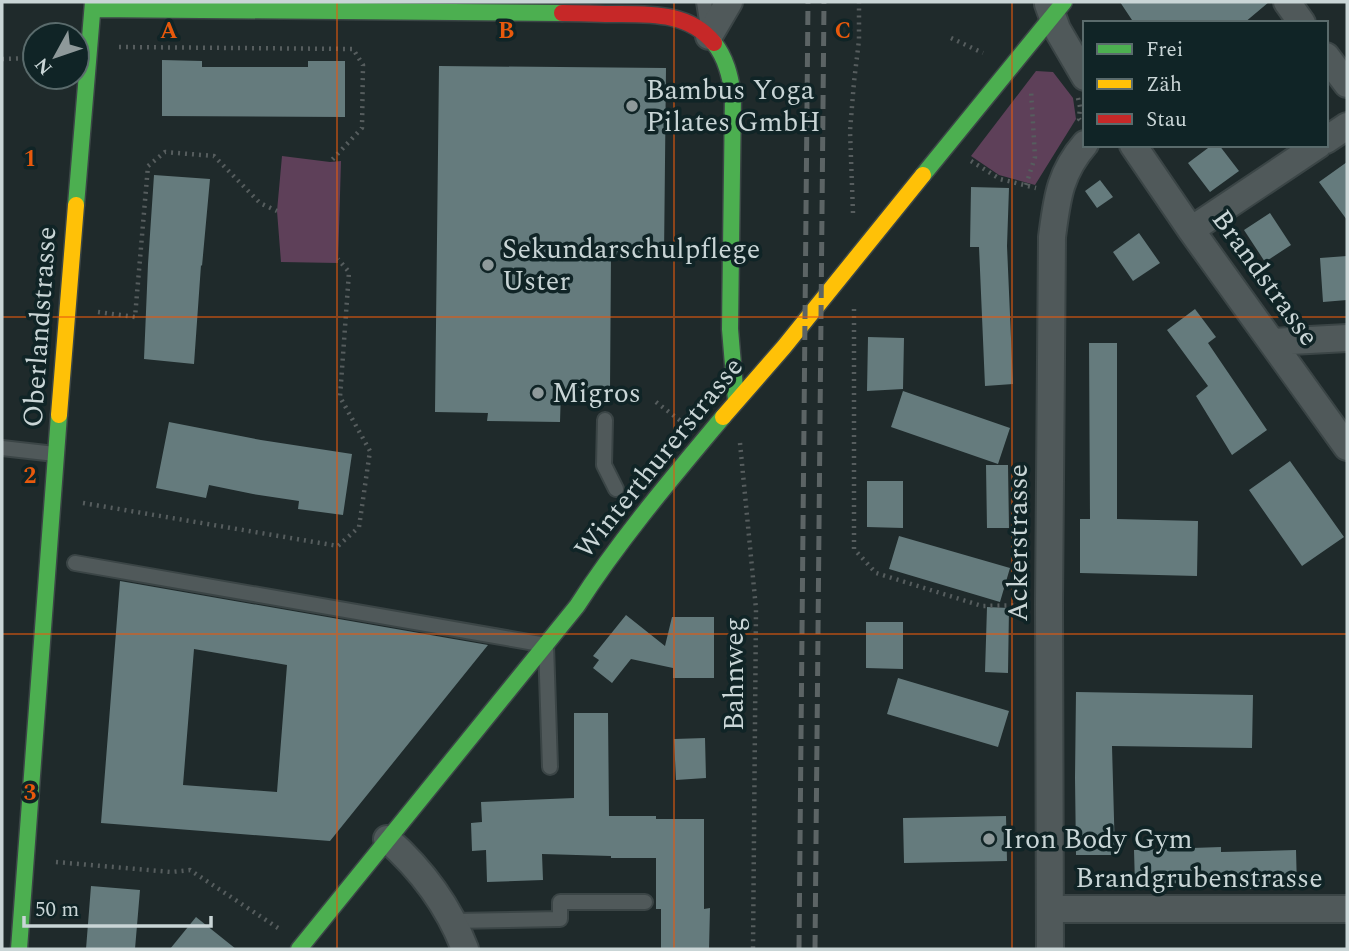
<svg xmlns="http://www.w3.org/2000/svg" width="1349" height="951" font-family="Spectral,serif">
  <rect width="100%" height="100%" fill="#1f2a2b"/>
  <path fill="#5e4059" d="M1036 71 1053 72 1073 98 1076 119 1035 185 999 175 971 156Z
    M282 156 330 162 341 161 338 263 281 262 277 211Z"/>
  <path fill="#657b7d" fill-rule="evenodd" d="M1120 2H1269L1244 23H1134Z
    M162 60 202 61V67H308V61H345V117L162 116Z
    M439 66 666 68 664 257 611 256 610 390 561 389 560 422 487 421 488 413 435 412Z
    M1212 145H1219L1239 171 1210 192 1188 163Z
    M1347 162V220L1319 182Z
    M154 175 210 179 202 266 201 265 194 364 144 359 148 264Z
    M1100 180 1113 197 1097 208 1085 191Z
    M971 187 1009 188 1007 246 1013 384 985 386 979 247H970Z
    M1270 213 1291 245 1265 262 1244 230Z
    M1139 233 1160 263 1133 281 1113 252Z
    M1347 256V300L1323 302 1320 258Z
    M1195 309 1216 337 1208 343 1267 430 1232 455 1196 396 1208 386 1167 330Z
    M868 337 904 338 903 389 867 391Z
    M1089 343H1117V519L1198 521 1197 576 1080 573V519H1090Z
    M903 391 1010 428 998 464 891 427Z
    M169 422 261 440 352 454 343 515 298 509 299 501 253 494 209 485 206 498 156 488Z
    M1290 461 1344 537 1302 566 1249 490Z
    M986 465H1008L1009 528H987Z
    M867 481H903V528L867 527Z
    M899 536 1010 568 1000 602 889 569Z
    M120 581 488 645 330 841 101 823ZM194 649 287 665 277 792 183 785Z
    M987 607 1009 608 1008 673 985 672Z
    M626 615 665 646 672 617H714V678H673V668L631 659 612 683 593 668 599 660 593 656Z
    M866 622H903V669L866 668Z
    M898 678 1009 711 998 747 887 714Z
    M1076 692 1253 695 1252 748 1112 746 1115 855H1076L1075 778Z
    M574 713H608L609 816H656V819H704V909L710 908 709 949H661V909H656V858H611V856L542 854 543 880 487 882 486 850 472 851 471 823 482 822 481 802 574 798Z
    M705 738 706 778 676 780 674 739Z
    M1006 816 1007 861 904 863 903 818Z
    M1221 847V852L1296 850 1297 888 1250 889 1249 880 1135 885 1134 850Z
    M91 886 140 890 135 949H86Z
    M196 917 236 949H170Z"/>
  <g fill="none" stroke-linecap="round" stroke-linejoin="round">
    <defs>
      <path id="lane" d="M704 2 708 27
        M605 420 604 465 616 489
        M2 448 55 454
        M75 563 546 645 550 767
        M453 921 560 919V902H645"/>
      <path id="street" d="M1287 2 1302 23
        M1048 4 1057 29 1085 77
        M709 36 729 2
        M1326 56 1347 84
        M1326 140 1347 126
        M1133 145 1191 230 1347 447
        M1191 230 1318 145
        M1272 342 1347 338
        M387 839C421 869 449 907 465 949
        M1050 909H1347
        M1050 949 1049 604 1052 237C1057 200 1059 174 1085 144"/>
      <path id="fast" d="M93 9 562 13
        M714 43C726 58 730 76 733 94L730 329 736 401
        M923 175 1064 2
        M76 205 93 2
        M19 949 59 415
        M299 949 577 606C620 539 672 478 723 417"/>
      <path id="slow" d="M59 415 76 205
        M723 417 784 347 923 175"/>
      <path id="jam" d="M562 13C580 13 599 14 617 14 652 14 690 13 714 43"/>
    </defs>
    <use href="#lane" stroke="#3b4546" stroke-width="18"/>
    <use href="#street" stroke="#3b4546" stroke-width="30"/>
    <use href="#fast" stroke="#3b4546" stroke-width="19"/>
    <use href="#slow" stroke="#3b4546" stroke-width="19"/>
    <use href="#jam" stroke="#3b4546" stroke-width="19"/>
    <path stroke="#565d5e" stroke-width="4.5" stroke-dasharray="2 5" stroke-linecap="butt" d="M951 38 983 53
      M119 47 353 49 363 65 362 128 330 162
      M2 59 35 58
      M1078 98 1080 107 1079 119 1080 120
      M971 161 1000 179 1036 188
      M1026 185 1035 157 1031 90
      M853 213 850 131 854 82 859 40V2
      M854 309V549L876 573 982 606 1024 605
      M98 312 135 317 148 166 165 152 214 156 260 203 277 211
      M656 402 682 422
      M740 443 756 609 753 949
      M83 503 338 546 359 527 370 451 340 397 349 272 338 259
      M56 862 171 872 190 870 278 928"/>
    <use href="#lane" stroke="#50595a" stroke-width="14"/>
    <use href="#street" stroke="#50595a" stroke-width="26"/>
    <use href="#fast" stroke="#4caf50" stroke-width="16"/>
    <use href="#slow" stroke="#ffc107" stroke-width="16"/>
    <use href="#jam" stroke="#c62828" stroke-width="16"/>
    <path stroke="#5c6465" stroke-width="5" stroke-dasharray="14 7" stroke-linecap="butt" d="M799 949 808 2
      M815 949 824 2"/>
  </g>
  <path fill="none" stroke="#e8590c" stroke-width="2" stroke-opacity="0.55" d="M337 2V949M674 2V949M1012 2V949M2 317H1347M2 634H1347"/>
  <g fill="#8e999a" stroke="#102426" stroke-width="2.5">
    <circle cx="632" cy="106" r="7"/>
    <circle cx="488" cy="265" r="7"/>
    <circle cx="538" cy="393" r="7"/>
    <circle cx="989" cy="839" r="7"/>
  </g>
  <g text-anchor="middle" dominant-baseline="central" stroke-width="7" stroke-linejoin="round" paint-order="stroke">
    <g font-size="28" fill="#c9d5d6" stroke="#102426" text-anchor="start">
      <text x="646" y="90">Bambus Yoga<tspan x="646" dy="32">Pilates GmbH</tspan></text>
      <text x="502" y="249">Sekundarschulpflege<tspan x="502" dy="32">Uster</tspan></text>
      <text x="552" y="393">Migros</text>
      <text x="1003" y="839">Iron Body Gym</text>
    </g>
    <g font-size="28" fill="#c9d5d6" stroke="#102426">
      <text transform="translate(1265 278) rotate(54)">Brandstrasse</text>
      <text transform="translate(40 327) rotate(-86)">Oberlandstrasse</text>
      <text transform="translate(659 458) rotate(-51)">Winterthurerstrasse</text>
      <text transform="translate(1018 543) rotate(-90)">Ackerstrasse</text>
      <text transform="translate(734 674) rotate(-90)">Bahnweg</text>
      <text x="1199" y="878">Brandgrubenstrasse</text>
    </g>
  </g>
  <g font-size="23" text-anchor="middle" font-weight="bold" fill="#e8590c" stroke="#102426" stroke-width="7" stroke-linejoin="round" paint-order="stroke">
    <text x="169" y="38">A</text>
    <text x="506" y="38">B</text>
    <text x="843" y="38">C</text>
    <text x="30" y="166">1</text>
    <text x="30" y="483">2</text>
    <text x="30" y="800">3</text>
  </g>
  <rect width="1349" height="951" fill="none" stroke="#c9d5d6" stroke-width="7"/>
  <rect x="1083" y="21" width="245" height="126" fill="#102426" stroke="#5a6b6c" stroke-width="2"/>
  <rect x="1097" y="44" width="35" height="10" fill="#4caf50" stroke="#5a6b6c" stroke-width="2"/>
  <text x="1146" y="56" font-size="21" fill="#c9d5d6">Frei</text>
  <rect x="1097" y="79" width="35" height="10" fill="#ffc107" stroke="#5a6b6c" stroke-width="2"/>
  <text x="1146" y="91" font-size="21" fill="#c9d5d6">Zäh</text>
  <rect x="1097" y="114" width="35" height="10" fill="#c62828" stroke="#5a6b6c" stroke-width="2"/>
  <text x="1146" y="126" font-size="21" fill="#c9d5d6">Stau</text>
  <g transform="translate(56 56) rotate(230)"><circle r="33" fill="#102426" stroke="#5a6b6c" stroke-width="2"/>
  <path d="M0-5L12 26L0 18L-12 26Z" fill="#8e999a"/>
  <text y="-10" font-size="19" font-weight="bold" text-anchor="middle" fill="#c9d5d6">N</text>
  </g>
  <path d="M24 916v10h187v-10" fill="none" stroke="#c9d5d6" stroke-width="3.5"/>
  <text x="35" y="916" font-size="21" fill="#c9d5d6" stroke="#102426" stroke-width="5" paint-order="stroke">50 m</text>
</svg>
